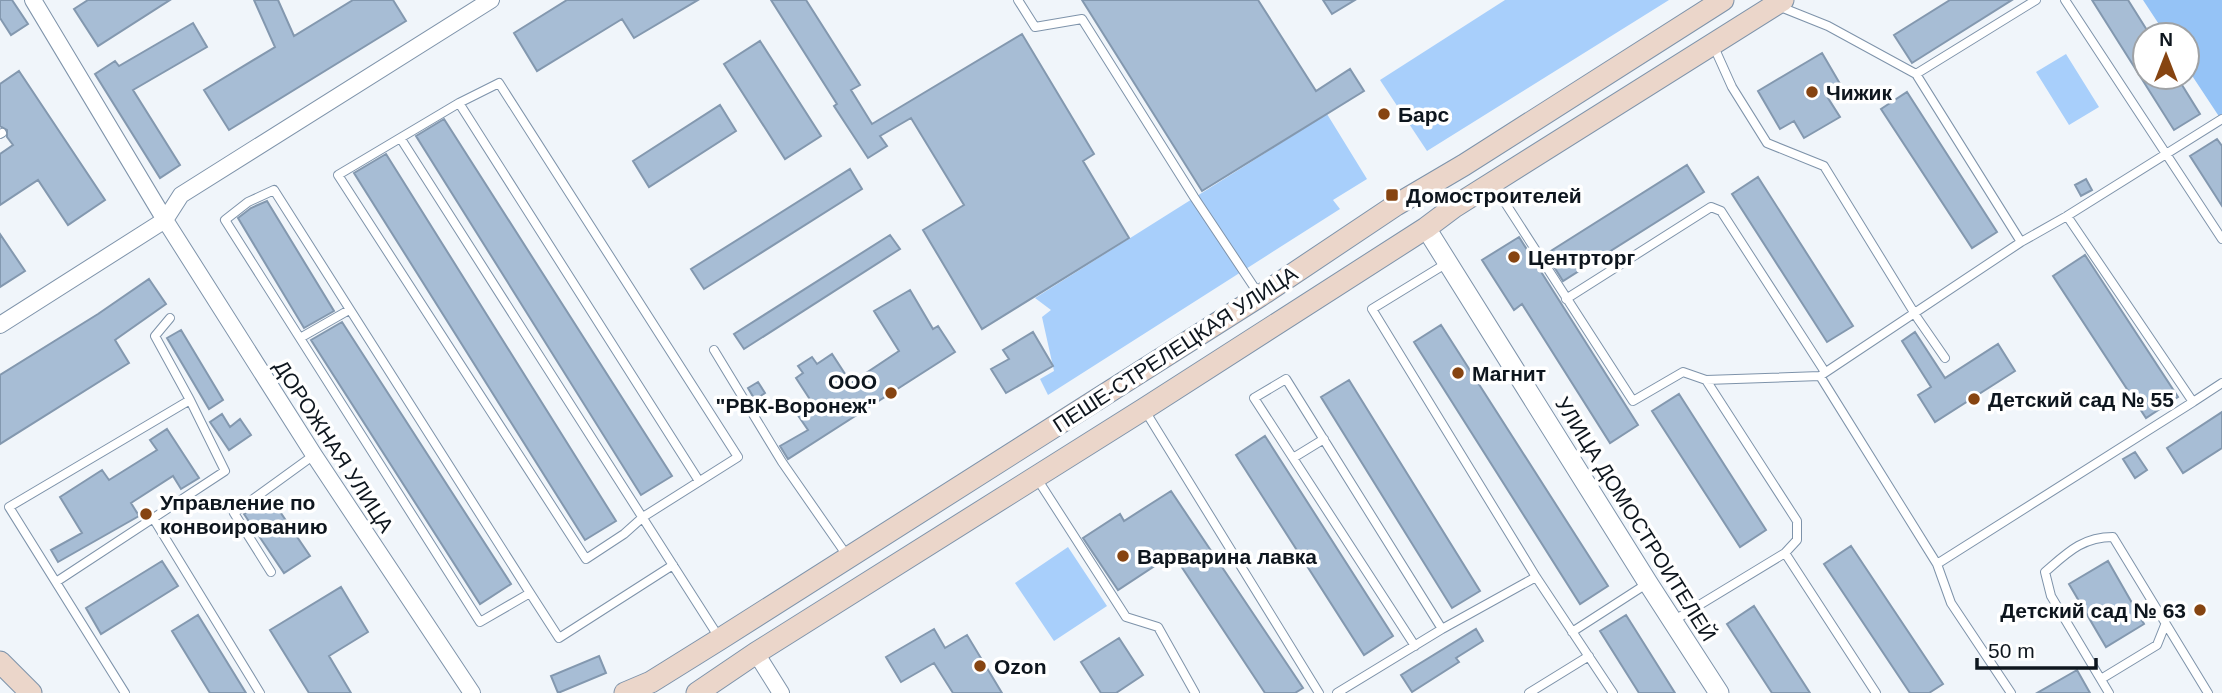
<svg xmlns="http://www.w3.org/2000/svg" width="2222" height="693" font-family="Arial,sans-serif">
  <rect width="100%" height="100%" fill="#f0f5fa"/>
  <path fill="#a8cffb" d="M1505 0H1669L1427 151 1380 80Z
    M2066 54 2099 107 2069 125 2036 72Z
    M1327 114 1367 179 1333 200 1340 209 1048 395 1040 379 1054 371 1042 317 1051 310 1035 298Z
    M1068 547 1107 606 1054 641 1015 583Z"/>
  <path fill="#95c3f6" d="M2143 0H2222V121L2187 68V35H2166Z"/>
  <path fill="#a7bdd5" stroke="#8398af" stroke-width="2" d="M0 0H12L28 24 11 35 0 18Z
    M88 0H170L98 46 74 9Z
    M254 0H278L294 36 353 0H393L406 21 229 130 204 90 275 47Z
    M567 0H698L634 38 622 19 537 71 514 33Z
    M771 0H806L860 85 851 90 872 124 1022 34 1094 154 1083 161 1129 238 982 329 923 230 964 205 911 118 880 136 887 146 868 158 834 106 837 104Z
    M1082 0H1258L1316 91 1350 69 1364 91 1202 191Z
    M1323 0H1355L1332 14Z
    M1950 0H2012L1912 63 1894 35Z
    M2092 0H2128L2150 35H2145V77H2177L2200 114 2174 130Z
    M193 23 207 47 133 90 180 165 160 178 95 74 115 61 119 66Z
    M760 41 821 136 785 159 724 64Z
    M1822 53 1843 89 1828 98 1840 117 1804 138 1794 121 1780 129 1758 91Z
    M19 71 105 200 68 225 38 180 0 205V154L13 145 7 137V130L0 126V84Z
    M1907 92 1997 232 1972 248 1881 109Z
    M720 105 736 131 649 187 633 161Z
    M444 119 672 476 641 495 416 136Z
    M2217 139 2222 146V206L2190 156Z
    M386 154 616 521 585 540 354 173Z
    M1687 165 1704 192 1563 281 1546 254Z
    M850 169 862 189 704 289 691 269Z
    M1758 177 1853 326 1827 342 1732 194Z
    M2086 179 2092 190 2081 196 2075 185Z
    M267 201 334 311 304 328 238 218 251 208Z
    M0 234 25 271 0 287Z
    M890 235 900 249 744 349 734 334Z
    M1519 237 1638 425 1610 443 1522 304 1514 310 1482 260Z
    M2085 255 2178 397 2146 418 2053 276Z
    M149 279 166 304 115 340 129 363 0 444V375L98 314Z
    M910 290 933 329 938 326 955 352 788 459 780 446 808 430 795 411 811 401 796 378 803 373 798 366 812 357 817 364 832 354 851 383 899 351 874 311Z
    M342 322 511 584 480 604 311 340Z
    M1441 325 1608 586 1580 604 1414 342Z
    M181 330 223 400 209 409 167 338Z
    M1033 332 1053 366 1006 393 991 369 1009 359 1003 350Z
    M1915 332 1945 378 1998 344 2015 371 1935 422 1918 395 1931 387 1902 341Z
    M1349 380 1480 591 1452 608 1321 397Z
    M758 382 765 393 755 400 748 388Z
    M1679 394 1766 530 1740 547 1652 411Z
    M2222 412V448L2183 473 2167 448Z
    M222 414 230 427 240 419 251 435 229 450 210 422Z
    M167 429 199 478 181 489 173 476 131 503 139 516 58 562 51 550 82 533 60 497 102 470 109 480 157 450 150 440Z
    M1265 436 1393 636 1364 655 1236 455Z
    M2135 452 2147 470 2135 478 2123 459Z
    M1171 491 1303 688 1295 693H1265L1173 554 1118 590 1083 538 1120 514 1124 521Z
    M270 497 310 556 284 573 244 514Z
    M1851 546 1943 684 1929 693H1910L1824 564Z
    M162 561 178 586 101 634 86 608Z
    M2108 561 2144 624 2106 647 2069 584Z
    M341 587 368 632 329 656 351 693H309L270 630Z
    M1754 606 1810 693H1772L1727 624Z
    M198 615 246 693H210L172 631Z
    M1626 615 1675 693H1639L1600 631Z
    M934 629 945 648 967 635 1002 693H953L934 663 901 682 886 657Z
    M1476 629 1483 641 1456 658 1459 662 1412 692 1401 675Z
    M1119 638 1143 675 1116 693H1101L1081 662Z
    M599 656 606 673 558 693 551 676Z
    M2077 670 2090 693H2037Z"/>
  <g fill="none" stroke-linecap="round" stroke-linejoin="round">
    <defs>
      <path id="service" d="M1018 0 1035 27 1082 19 1194 197 1260 296
        M2065 0 2222 239
        M1778 6 1828 26 1916 74
        M1714 47 1732 87 1767 143 1824 166 1918 319 1945 358
        M499 83 738 457 643 517 624 534 586 559 338 175 459 103Z
        M459 103 699 481
        M0 134 2 133
        M401 139 720 639
        M1493 184 1633 401 1683 372 1706 380 1797 521V540L1785 553 1673 621
        M2067 216 2193 402 2222 383
        M2021 242 1916 74 2036 0
        M1447 263 1372 309 1536 577 1613 693
        M1566 299 1711 207 1721 211 1825 372
        M300 338 349 310
        M714 350 782 462 848 557
        M1820 376 1937 564 1951 603 2011 693
        M1706 380 1820 376 2021 242 2067 216 2222 119
        M1144 409 1319 693
        M1293 458 1324 439
        M1036 477 1126 617 1158 627 1195 693
        M153 518 260 693
        M1785 553 1876 693
        M1937 564 2193 402
        M271 572 234 513 314 455
        M56 582 225 471 190 400
        M530 593 480 622 225 220 248 202 274 190 530 593 559 638 673 565
        M1572 632 1648 583
        M1415 646 1254 398 1286 379 1442 629
        M2101 679 2157 645 2165 625
        M125 693 9 507 190 400 155 336 170 318
        M1337 693 1442 629 1536 577
        M1529 693 1589 656
        M2109 693 2051 596 2045 572C2067 553 2082 537 2113 537L2208 693"/>
      <path id="minor" d="M33 0 165 220 314 455 472 693
        M0 325 165 220 181 195 491 0
        M756 653 781 693"/>
      <path id="tertiary" d="M1426 228 1648 583 1719 693"/>
      <path id="secondary" d="M0 662 31 693
        M625 693 651 682 720 639 1260 296 1396 205 1464 165 1723 0
        M697 693 756 653 1144 409 1426 228 1454 207 1783 0"/>
    </defs>
    <use href="#service" stroke="#7e93aa" stroke-width="10"/>
    <use href="#minor" stroke="#7e93aa" stroke-width="18"/>
    <use href="#tertiary" stroke="#7e93aa" stroke-width="21"/>
    <use href="#secondary" stroke="#7e93aa" stroke-width="23"/>
    <use href="#service" stroke="#fff" stroke-width="8"/>
    <use href="#minor" stroke="#fff" stroke-width="16"/>
    <use href="#tertiary" stroke="#fff" stroke-width="19"/>
    <use href="#secondary" stroke="#ebd6ca" stroke-width="21"/>
  </g>
  <g fill="#864411" stroke="#fff" stroke-width="2.5">
    <circle cx="1812" cy="92" r="7"/>
    <circle cx="1384" cy="114" r="7"/>
    <rect x="1385" y="188" width="14" height="14" rx="3.5"/>
    <circle cx="1514" cy="257" r="7"/>
    <circle cx="1458" cy="373" r="7"/>
    <circle cx="891" cy="393" r="7"/>
    <circle cx="1974" cy="399" r="7"/>
    <circle cx="146" cy="514" r="7"/>
    <circle cx="1123" cy="556" r="7"/>
    <circle cx="2200" cy="610" r="7"/>
    <circle cx="980" cy="666" r="7"/>
  </g>
  <g text-anchor="middle" dominant-baseline="central" stroke-width="7" stroke-linejoin="round" paint-order="stroke">
    <g font-size="21" font-weight="bold" fill="#0e161e" stroke="#fff" text-anchor="start">
      <text x="1826" y="92">Чижик</text>
      <text x="1398" y="114">Барс</text>
      <text x="1406" y="195">Домостроителей</text>
      <text x="1528" y="257">Центрторг</text>
      <text x="1472" y="373">Магнит</text>
      <text x="877" y="381" text-anchor="end">ООО<tspan x="877" dy="24">"РВК-Воронеж"</tspan></text>
      <text x="1988" y="399">Детский сад № 55</text>
      <text x="160" y="502">Управление по<tspan x="160" dy="24">конвоированию</tspan></text>
      <text x="1137" y="556">Варварина лавка</text>
      <text x="2186" y="610" text-anchor="end">Детский сад № 63</text>
      <text x="994" y="666">Ozon</text>
    </g>
    <g font-size="21" fill="#0e161e" stroke="#fff">
      <text transform="translate(1175 349) rotate(-33)">ПЕШЕ-СТРЕЛЕЦКАЯ УЛИЦА</text>
      <text transform="translate(334 446) rotate(57)">ДОРОЖНАЯ УЛИЦА</text>
      <text transform="translate(1636 519) rotate(58)">УЛИЦА ДОМОСТРОИТЕЛЕЙ</text>
    </g>
  </g>
  <g transform="translate(2166 56)"><circle r="33" fill="#ffffff" stroke="#9fa2a5" stroke-width="2"/>
  <path d="M0-5L12 26L0 18L-12 26Z" fill="#864411"/>
  <text y="-10" font-size="19" font-weight="bold" text-anchor="middle" fill="#0e161e">N</text>
  </g>
  <path d="M1977 658v10h119v-10" fill="none" stroke="#0e161e" stroke-width="3.5"/>
  <text x="1988" y="658" font-size="21" fill="#0e161e" stroke="#ffffff" stroke-width="5" paint-order="stroke">50 m</text>
</svg>
